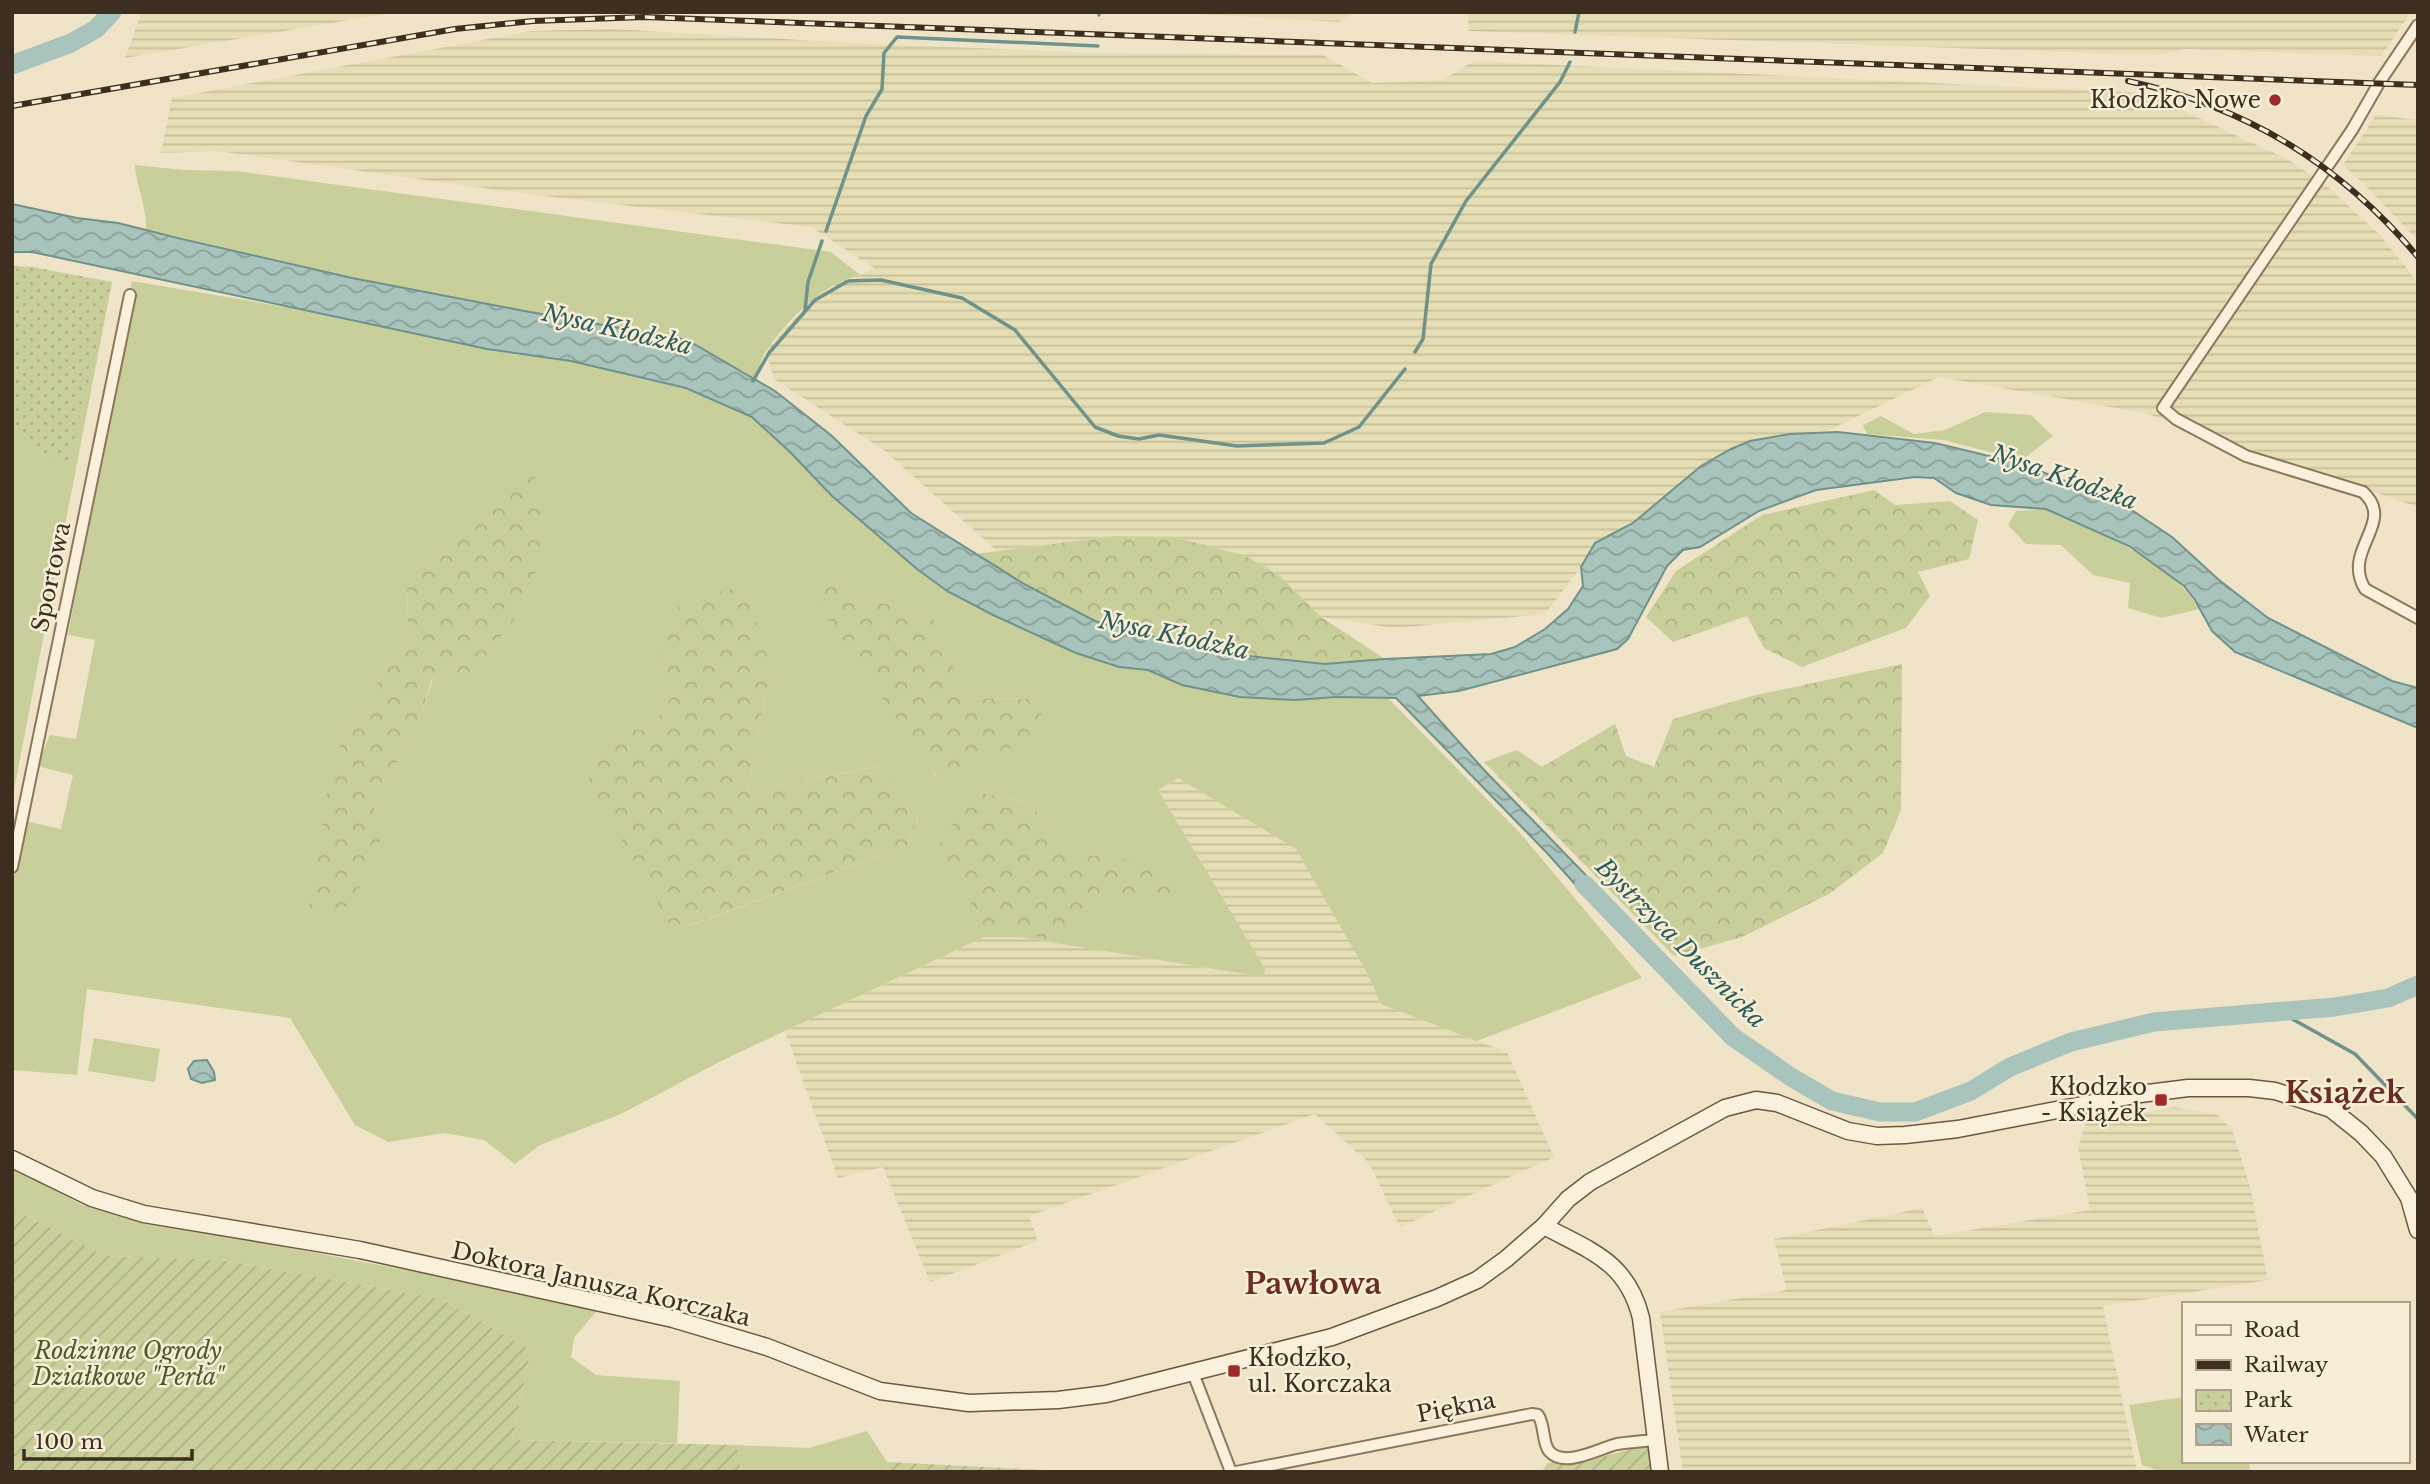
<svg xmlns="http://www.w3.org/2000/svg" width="2430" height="1484" font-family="'Libre Baskerville',serif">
  <defs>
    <pattern id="farmland-rules" width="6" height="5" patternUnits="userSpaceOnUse" patternTransform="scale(1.75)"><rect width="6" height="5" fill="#e6deb5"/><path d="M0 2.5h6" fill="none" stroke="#c6bf9b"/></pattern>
    <pattern id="forest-crowns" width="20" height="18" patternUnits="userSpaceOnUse" patternTransform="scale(1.75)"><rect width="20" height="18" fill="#c9cf9b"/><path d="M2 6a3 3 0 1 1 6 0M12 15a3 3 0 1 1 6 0" fill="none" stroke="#aeb285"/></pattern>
    <pattern id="park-dots" width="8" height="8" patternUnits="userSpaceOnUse" patternTransform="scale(1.75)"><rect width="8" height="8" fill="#c9cf9b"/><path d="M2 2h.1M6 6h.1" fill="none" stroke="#aeb285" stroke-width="1.8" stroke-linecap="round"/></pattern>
    <pattern id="garden-furrows" width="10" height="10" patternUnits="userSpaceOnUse" patternTransform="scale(1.75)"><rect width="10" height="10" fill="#c9cf9b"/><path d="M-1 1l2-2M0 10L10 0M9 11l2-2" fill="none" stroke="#aeb285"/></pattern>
    <pattern id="water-waves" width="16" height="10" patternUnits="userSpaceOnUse" patternTransform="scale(1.75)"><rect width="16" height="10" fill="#a9c4bc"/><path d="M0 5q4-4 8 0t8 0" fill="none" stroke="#8ba098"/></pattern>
  </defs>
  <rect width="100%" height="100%" fill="#f0e4c8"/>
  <path fill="url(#farmland-rules)" d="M142 12H397L125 58Z
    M1164 12H1355L1339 22Z
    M1468 12H2411L2381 56 2184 49 2157 55 1469 31Z
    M612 29 872 44 1099 53 1323 55 1372 83 1443 80 1474 61 2145 93 2289 160 2327 186 2380 235 2409 271 2418 285V507L2145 413 1939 377 1823 433 1790 434 1731 449 1701 466 1633 523 1595 543 1581 567 1545 614 1395 628 1321 617 1279 575 1246 556 1174 537 1113 536 997 551 885 451 774 379 766 350 807 305 845 278 860 275 874 268 811 227 527 194 218 151 161 153 172 98 531 31Z
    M2376 115 2418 120V241L2366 186 2343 165Z
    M1178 778 1296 849 1366 971 1381 1004 1507 1052 1554 1157 1400 1227 1369 1163 1315 1114 1029 1216 1038 1241 930 1282 883 1167 838 1178 785 1031 984 937H1019L1264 977 1265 969 1158 790Z
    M2175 1107 2218 1115 2232 1130 2250 1186 2268 1280 2103 1306 2137 1472H1683L1660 1312 1787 1290 1774 1239 1922 1208 1935 1236 2090 1210 2078 1147 2086 1123Z"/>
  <path fill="#c9cf9b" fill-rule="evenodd" d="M135 165 184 170 236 171 831 252 860 275C823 283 790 318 768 348 762 356 759 368 755 378L743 371 519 310 352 278 146 229C147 206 136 187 135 165Z
    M12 265 112 282 12 800Z
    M132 281 315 312 487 349 571 361 686 388 752 417 791 453 832 496 917 569 947 591 993 615 1076 653 1119 667 1148 670 1182 685 1240 697 1295 700 1336 697 1389 699 1520 833 1642 978 1477 1041 1381 1004 1366 971 1296 849 1178 778 1158 790 1265 969 1264 977 1019 937H984L719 1062 621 1114 540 1145 515 1164 484 1140 444 1133 388 1142 355 1125 290 1018 87 989 77 1075 12 1070V885L25 821 61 829 73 775 37 766 50 735 76 739 95 640 68 635ZM829 568 854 596 931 615 966 698 1037 699 935 776ZM407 582 433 679 421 715 374 809 333 757 408 630ZM771 669 747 792 884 765 918 819 908 845 686 927 625 728 649 732 674 693ZM974 791 1030 803 1066 852Z
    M1985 412 2031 415 2053 436 2022 460 1943 440 1867 434 1863 425 1881 416 1914 434 1945 430Z
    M2046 509C2092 527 2175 565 2199 609L2162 618 2128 608 2130 583 2093 575 2061 545 2026 544 2008 525 2016 511Z
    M94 1038 160 1049 155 1082 88 1071Z
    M12 1167 82 1205 143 1220 600 1307 574 1338 571 1357 596 1375 680 1381 677 1443 512 1440 531 1350 442 1299 222 1260 106 1256 12 1209Z
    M2183 1397V1461H2249L2250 1472H2162L2142 1465 2129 1405Z
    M867 1431 887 1462 886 1472H741L736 1445 809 1448Z"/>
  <path fill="url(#forest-crowns)" d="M534 472 545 521 531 599 471 674 432 679 421 715 374 809 380 841 351 906 308 912 333 757 408 630 407 582Z
    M1874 490 1895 505 1950 501 1978 520 1969 559 1918 572 1930 596 1906 628 1802 667 1764 648 1747 616 1673 642 1646 617 1676 571 1762 515Z
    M1113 536 1174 537 1246 556 1279 575 1321 617 1385 659 1325 664 1211 652 1171 643 1095 621 1024 584 975 554Z
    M829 568 854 596 932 615 966 698 1037 699 1049 734 936 776 809 592Z
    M745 585 771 669 747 792 885 765 918 818 908 845 685 927 669 923 588 780 594 768 626 727 649 732 674 693 655 634 684 601Z
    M1902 664 1901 810 1883 853 1829 894 1742 937 1674 956 1484 762 1517 750 1542 767 1615 724 1626 756 1654 767 1673 719 1752 696Z
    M974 791 1030 803 1067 852 1175 867 1173 893 1096 900 1059 941 983 925 939 846Z"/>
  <path fill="url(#park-dots)" d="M12 266 33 267 112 282 69 461 42 455 26 438 12 435Z"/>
  <path fill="url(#garden-furrows)" d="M12 1209 106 1256 222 1260 442 1299 531 1350 512 1440 736 1445 741 1472H12Z
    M1648 1445 1651 1472H1541L1548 1463 1588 1460Z
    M887 1462 1064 1471V1472H886Z"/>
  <path fill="url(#water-waves)" stroke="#6f938a" stroke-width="2" d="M12 204 77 218 118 223 182 239 352 278 519 310 687 340 775 391 832 436 911 513 1024 584 1095 621 1211 652 1325 664 1385 659 1491 654 1515 647 1545 629 1568 609 1583 586 1581 567 1595 543 1633 523 1701 466 1731 449 1750 441 1790 434 1838 432 1935 443 2022 464 2121 503 2172 537 2219 580 2268 618 2392 681 2418 688V728L2235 652 2212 631 2195 600 2184 586 2129 546 2046 509 1991 505 1956 493 1934 478 1915 477 1816 490 1759 511 1700 547 1683 550 1667 566 1628 639 1617 649 1459 691 1418 696 1485 771 1611 901 1591 902 1547 853 1396 698 1336 697 1295 700 1240 697 1182 685 1148 670 1119 667 1076 653 993 615 947 591 917 569 832 496 791 453 752 417 686 388 571 361 487 349 32 252H12Z
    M207 1060 214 1072 215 1080 202 1083 191 1079 188 1069 194 1061Z"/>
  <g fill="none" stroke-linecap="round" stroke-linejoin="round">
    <path stroke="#6f938a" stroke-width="3.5" d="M1099 15V12
      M1575 32 1579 12
      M826 231 866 116 882 89 884 53 897 37 1098 46
      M805 310 808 282 822 241
      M1415 352 1423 339 1431 264 1466 201 1560 82 1570 62
      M753 381 769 353 815 300 848 281 881 280 962 298 1015 330 1095 427 1118 436 1139 439 1159 435 1237 446 1324 443 1359 427 1405 369
      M2278 1011 2355 1054 2418 1119"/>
    <path stroke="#a9c4bc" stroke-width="19" d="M12 65 71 43 96 29 112 12
      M1584 884 1733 1037 1791 1077 1832 1101 1880 1112H1915L1971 1091 2010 1067 2071 1042 2154 1022 2335 1007 2388 998 2418 985"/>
    <defs>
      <path id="street" d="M2418 25 2379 83 2352 130 2163 408 2176 419 2246 456 2363 492C2397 523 2341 549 2365 589L2418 618
        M12 867 130 295
        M1193 1373 1231 1472
        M1236 1472 1532 1414 1538 1415C1545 1425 1542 1442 1549 1451 1564 1469 1600 1448 1617 1444 1630 1442 1643 1441 1655 1440"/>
      <path id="secondary" d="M12 1159 92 1198 144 1214 360 1250 673 1319 767 1347 880 1391 969 1403 1058 1400 1106 1394 1332 1337 1437 1298 1477 1280 1506 1259 1544 1226 1568 1199 1590 1182 1725 1108 1756 1100 1777 1103 1848 1131 1877 1136 1905 1135 1958 1129 2140 1094 2188 1088H2249L2275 1091 2331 1109 2361 1133 2383 1156 2409 1198 2418 1230
        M1544 1226C1590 1251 1627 1261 1641 1318L1660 1472"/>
    </defs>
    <use href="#street" stroke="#8d765c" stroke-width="14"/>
    <use href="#secondary" stroke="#6f573f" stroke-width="19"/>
    <use href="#street" stroke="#faf1dc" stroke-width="10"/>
    <use href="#secondary" stroke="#faf1dc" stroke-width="16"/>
    <defs>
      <path id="rail" d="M2128 81C2247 107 2340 164 2418 257
        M12 106 455 29 533 21 645 17 2418 85"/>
    </defs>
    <use href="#rail" stroke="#3d2e20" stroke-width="6"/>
    <use href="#rail" stroke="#f7eed8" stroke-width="3.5" stroke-dasharray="10" stroke-linecap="butt"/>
  </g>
  <g fill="#9e2a2b" stroke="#f7eed8" stroke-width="2.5">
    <circle cx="2275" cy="100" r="7"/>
    <rect x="2154" y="1093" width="14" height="14" rx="3.5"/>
    <rect x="1227" y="1364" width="14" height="14" rx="3.5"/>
  </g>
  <g text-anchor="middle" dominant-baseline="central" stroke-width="5" stroke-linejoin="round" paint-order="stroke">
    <g font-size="23" fill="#3d2e20" stroke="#f7eed8" text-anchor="end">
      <text x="2261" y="100">Kłodzko Nowe</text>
      <text x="2147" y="1087">Kłodzko<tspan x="2147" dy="26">- Książek</tspan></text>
      <text x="1248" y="1358" text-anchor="start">Kłodzko,<tspan x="1248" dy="26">ul. Korczaka</tspan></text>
    </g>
    <g font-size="23" fill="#3d2e20" stroke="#f7eed8">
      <text transform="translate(51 577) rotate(-78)">Sportowa</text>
      <text transform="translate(601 1284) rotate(13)">Doktora Janusza Korczaka</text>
      <text transform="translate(1456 1407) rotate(-11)">Piękna</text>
    </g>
    <g font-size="23" font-style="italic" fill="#4d5a26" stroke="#f7eed8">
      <text x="128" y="1351">Rodzinne Ogrody<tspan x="128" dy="26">Działkowe "Perła"</tspan></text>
    </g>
    <g font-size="24" font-style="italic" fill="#2f5d5a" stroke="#f7eed8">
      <text transform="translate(617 329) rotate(13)">Nysa Kłodzka</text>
      <text transform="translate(2064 477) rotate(19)">Nysa Kłodzka</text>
      <text transform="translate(1174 635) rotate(12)">Nysa Kłodzka</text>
      <text transform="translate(1681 943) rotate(45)">Bystrzyca Dusznicka</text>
    </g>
    <g font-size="30" font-weight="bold" fill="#6b2e1e" stroke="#f7eed8">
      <text x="2345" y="1092">Książek</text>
      <text x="1313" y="1283">Pawłowa</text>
    </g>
  </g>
  <rect width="2430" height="1484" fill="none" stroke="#3d2e20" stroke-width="28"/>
  <rect x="2182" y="1302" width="228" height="161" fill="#f7eed8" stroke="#ada18e" stroke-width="2"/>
  <rect x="2196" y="1325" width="35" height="10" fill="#faf1dc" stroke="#ada18e" stroke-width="2"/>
  <text x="2244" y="1337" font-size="21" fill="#3d2e20">Road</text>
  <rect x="2196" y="1360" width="35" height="10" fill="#3d2e20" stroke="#ada18e" stroke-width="2"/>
  <text x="2244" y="1372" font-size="21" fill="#3d2e20">Railway</text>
  <rect x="2196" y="1390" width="35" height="21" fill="url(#park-dots)" stroke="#ada18e" stroke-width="2"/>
  <text x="2244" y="1407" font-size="21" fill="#3d2e20">Park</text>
  <rect x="2196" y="1424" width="35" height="21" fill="url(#water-waves)" stroke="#ada18e" stroke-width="2"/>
  <text x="2244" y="1442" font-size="21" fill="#3d2e20">Water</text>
  <path d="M24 1449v10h168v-10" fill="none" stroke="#3d2e20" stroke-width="3.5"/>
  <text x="35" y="1449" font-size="21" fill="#3d2e20" stroke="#f7eed8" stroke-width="5" paint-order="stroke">100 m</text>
</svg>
